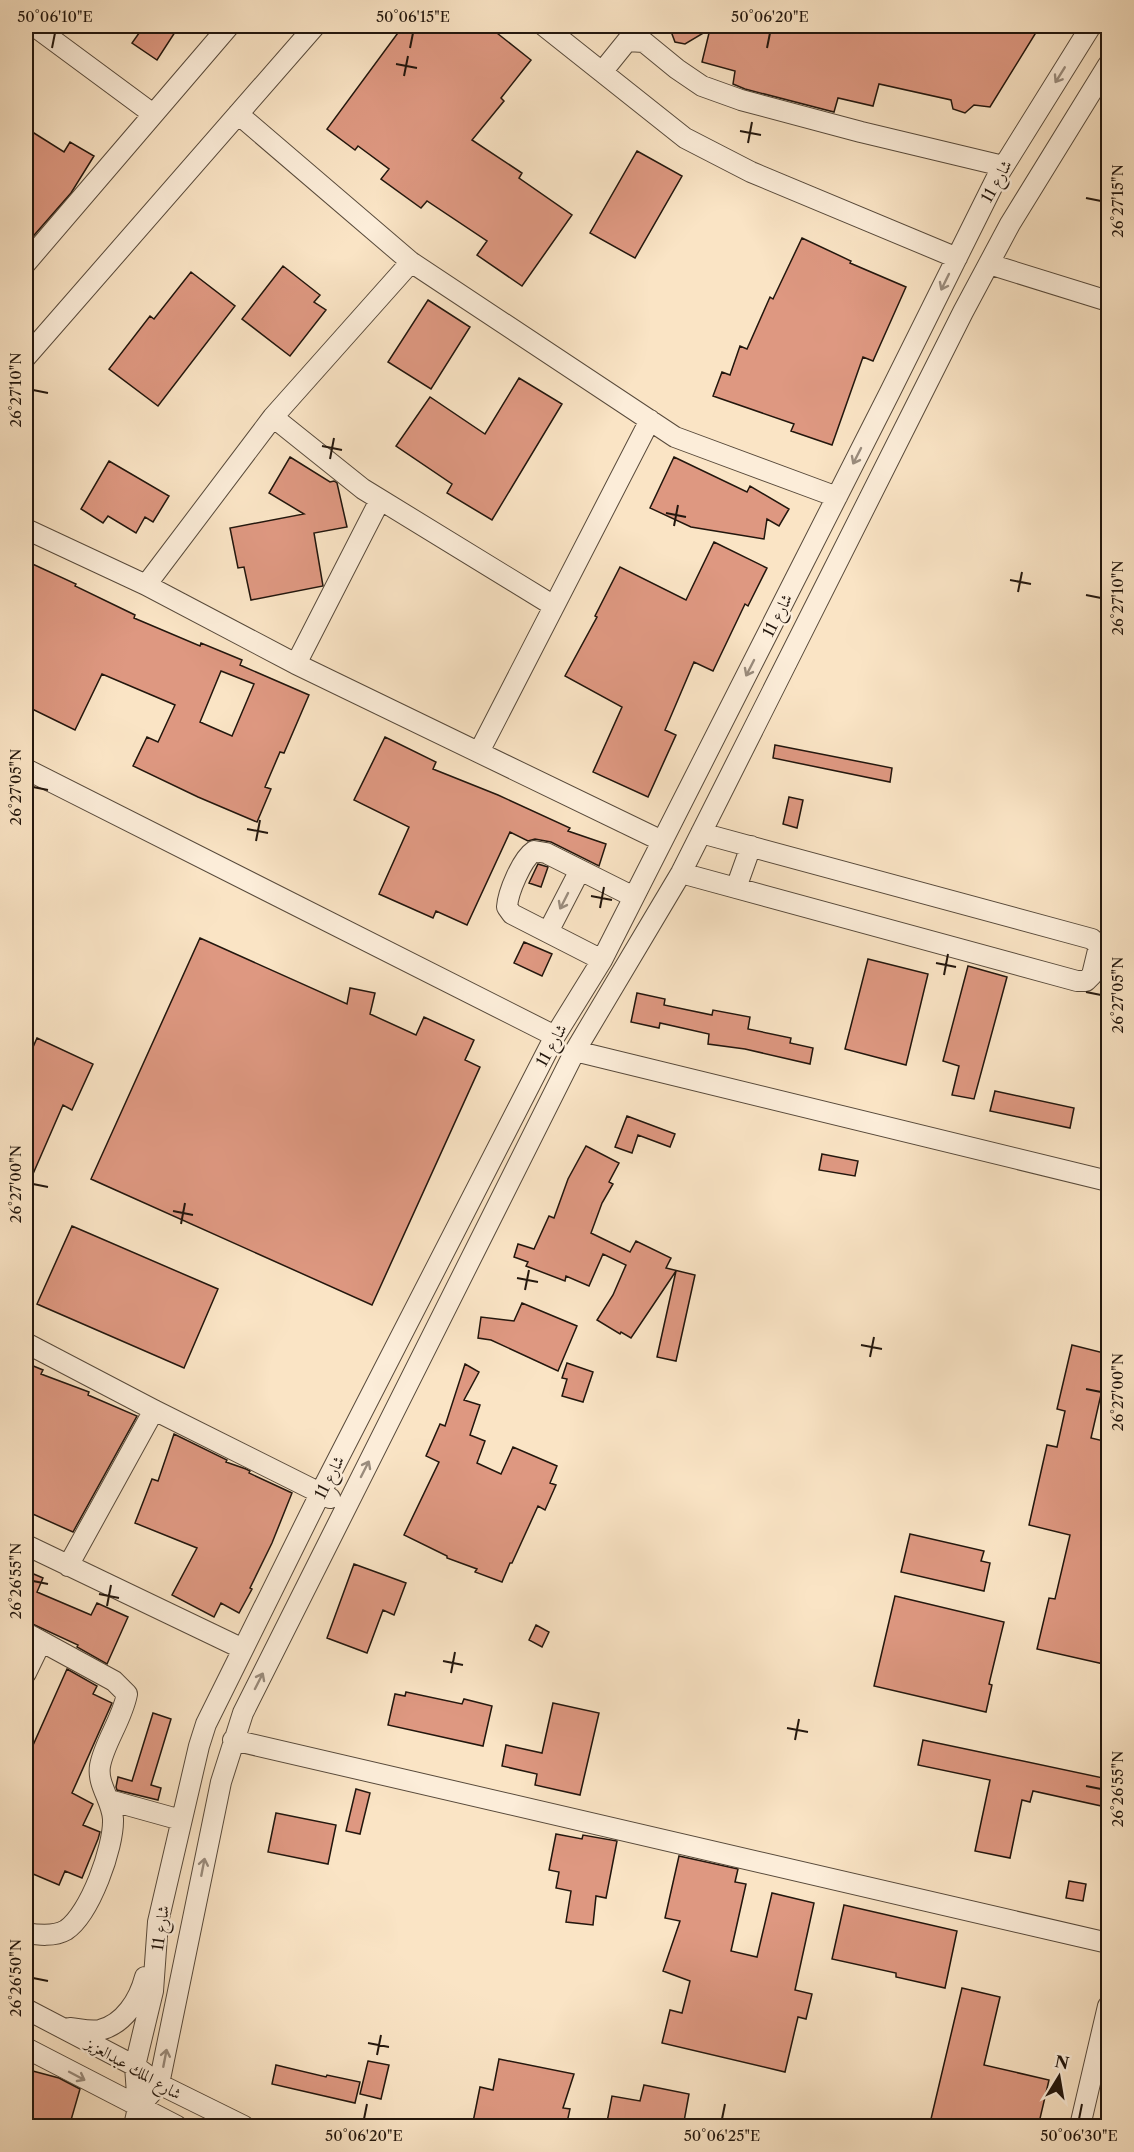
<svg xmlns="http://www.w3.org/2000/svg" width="1134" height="2152" font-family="'Libre Caslon Text',Amiri,serif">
  <rect width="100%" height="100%" fill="#fae4c5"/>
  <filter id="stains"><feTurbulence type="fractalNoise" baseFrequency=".00333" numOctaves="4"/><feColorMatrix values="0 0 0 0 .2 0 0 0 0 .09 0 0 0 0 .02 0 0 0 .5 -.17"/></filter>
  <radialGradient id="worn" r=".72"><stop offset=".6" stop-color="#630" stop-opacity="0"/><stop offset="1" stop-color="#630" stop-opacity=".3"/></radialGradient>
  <path fill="#de9881" stroke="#22160d" stroke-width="1.5" fill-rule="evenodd" d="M144 26H179L157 60 132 43Z
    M403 26H488L531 60 501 98 504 101 472 140 522 173 519 178 572 215 522 286 477 255 487 241 427 201 421 208 381 179 389 169 358 146 355 150 327 129Z
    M669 26H1040L990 107 974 105 965 113 953 109 951 100 879 84 873 106 838 98 834 112 745 89 733 84 735 71 702 62 710 29 685 44 675 42Z
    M26 128 64 152 70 142 94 156 71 193 29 241 26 239V204L31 196 26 193Z
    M637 151 682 176 635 258 590 233Z
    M802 238 851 261 850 263 906 287 873 361 863 357 832 445 791 431 794 424 713 396 722 372 730 375 740 346 747 349 770 297 773 299Z
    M283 266 320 295 314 302 326 310 290 356 242 319Z
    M191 272 235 306 158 406 109 369 150 316 154 319Z
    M428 300 470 327 431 389 388 362Z
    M519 378 562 404 492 520 447 493 452 484 396 446 430 397 485 434Z
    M290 457 330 482 334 481 337 483 347 527 314 533 323 586 251 600 244 567 238 568 230 528 304 514 269 493Z
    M674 457 747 492 750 486 789 509 779 526 767 519 764 539 691 527 650 508Z
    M109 461 169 496 153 522 145 517 136 533 108 516 103 523 81 509Z
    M714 542 767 568 748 606 745 604 713 671 694 662 665 730 676 735 648 797 593 772 622 707 565 676 597 617 595 616 620 567 686 600Z
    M26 561 76 584 75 586 135 615 134 618 200 646 201 643 242 660 240 665 309 695 284 753 280 752 265 787 271 789 257 822 198 797 133 766 147 737 158 742 175 705 102 674 75 730 26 706ZM221 671 254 684 232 736 200 722Z
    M385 737 436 762 433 769 498 795 570 828 568 831 606 844 599 866 551 842 535 839 528 841 510 832 467 925 436 911 433 918 379 894 409 827 354 800Z
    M775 745 892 768 890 782 773 758Z
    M789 797 803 800 797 828 783 824Z
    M538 864 548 867 541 887 529 883Z
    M200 938 347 1004 350 988 375 993 370 1014 416 1035 424 1017 474 1040 465 1060 480 1067 372 1305 91 1179Z
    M524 942 552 954 542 976 514 963Z
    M868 959 928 974 906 1065 845 1049Z
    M968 966 1007 977 974 1099 952 1095 959 1066 943 1061Z
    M637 993 665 999 664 1005 712 1015 713 1010 750 1017 748 1029 791 1038 790 1043 813 1048 810 1064 745 1049 708 1044 709 1034 660 1023 659 1028 631 1022Z
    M37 1038 93 1064 72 1110 63 1105 26 1190V1063Z
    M995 1091 1074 1108 1070 1128 990 1111Z
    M627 1116 675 1134 670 1147 638 1135 632 1153 615 1147Z
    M586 1146 619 1163 609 1182 613 1184 602 1203 591 1233 630 1252 636 1241 671 1258 666 1268 695 1275 676 1361 657 1357 676 1271 631 1338 621 1332 620 1334 597 1320 613 1295 626 1265 603 1254 589 1286 566 1276 565 1281 526 1266 528 1262 514 1257 518 1244 534 1249 549 1216 554 1218 568 1179Z
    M822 1154 858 1161 855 1176 819 1170Z
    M72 1226 218 1289 184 1368 37 1304Z
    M522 1303 577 1326 558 1371 491 1340 478 1338 481 1317 514 1321Z
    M1072 1345 1108 1354V1364L1091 1438 1108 1442V1665L1037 1649 1049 1598 1055 1599 1070 1535 1029 1525 1047 1445 1057 1447 1065 1411 1057 1409Z
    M26 1363 43 1370 41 1374 89 1392 88 1395 137 1416 73 1532 26 1511Z
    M567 1363 593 1372 583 1402 562 1396 567 1379 562 1378Z
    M465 1364 479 1372 464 1400 480 1405 470 1435 485 1441 477 1463 501 1474 513 1447 557 1466 550 1483 556 1485 545 1510 538 1506 512 1563H510L502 1582 475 1572 477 1569 447 1558V1556L404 1535 439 1462 426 1456 440 1424 445 1426Z
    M174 1434 227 1460 226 1462 246 1469 250 1471 249 1473 292 1493 272 1543 250 1588 252 1589 239 1613 221 1603 214 1617 172 1595 197 1548 135 1523 152 1479 158 1481Z
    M910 1534 984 1551 981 1561 990 1563 984 1591 901 1572Z
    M354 1564 406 1583 394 1615 383 1610 367 1653 327 1638Z
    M29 1572 43 1578 37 1592 91 1615 97 1603 128 1617 107 1664 77 1647 78 1645 26 1621V1581Z
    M895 1596 1004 1622 989 1684 992 1685 986 1712 874 1686Z
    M536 1625 549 1632 542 1647 529 1640Z
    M67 1669 97 1686 93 1694 112 1703 72 1793 93 1804 83 1825 100 1832 98 1839 82 1878 65 1871 59 1885 26 1871V1761Z
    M406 1692 462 1704 464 1699 492 1706 483 1746 388 1725 395 1694 405 1696Z
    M553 1703 599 1713 580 1795 535 1785 537 1774 502 1766 506 1745 542 1753Z
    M153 1713 171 1719 151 1785 161 1788 158 1800 117 1790 116 1787 118 1777 132 1781Z
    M923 1740 1108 1779 1106 1807 1033 1791 1030 1802 1022 1800 1010 1858 975 1851 990 1780 918 1765Z
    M356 1789 370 1793 360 1834 346 1831Z
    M276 1813 336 1825 328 1864 268 1852Z
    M556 1834 582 1839 583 1835 617 1841 606 1898 596 1896 593 1925 566 1922 571 1891 556 1888 559 1872 549 1870Z
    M679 1856 738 1869 735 1882 746 1884 731 1951 757 1957 772 1893 814 1903 795 1990 812 1994 806 2019 798 2017 785 2072 662 2043 670 2010 682 2013 690 1981 663 1971 680 1921 665 1918Z
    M1069 1881 1086 1884 1083 1901 1066 1898Z
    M844 1905 957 1931 945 1988 896 1977V1973L832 1959Z
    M962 1988 1000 1997 984 2065 1049 2080 1038 2127H964L931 2119Z
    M499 2059 574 2074 563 2108 570 2109 566 2127H472L480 2087 493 2090Z
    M368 2061 389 2065 381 2099 360 2094Z
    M276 2065 326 2077 327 2075 360 2082 355 2103 272 2084Z
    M29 2070 59 2078 80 2089 69 2127H26V2085Z
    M644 2085 689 2094 683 2127H606L612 2096 640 2101Z"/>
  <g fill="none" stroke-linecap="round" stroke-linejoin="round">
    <defs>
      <path id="minor" d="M34 26 153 114
        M544 26 685 138 751 172 957 258
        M602 72 627 41 644 42 677 69 702 86 741 100 861 132 1003 166
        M238 114 411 262 675 437 837 497
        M26 263 229 26
        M989 264 1108 301
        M26 357 315 26
        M273 417 363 489 554 606
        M26 529 146 585 296 664 662 841
        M146 585 273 417 411 262
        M296 664 380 500
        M479 752 650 420
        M26 769 555 1036
        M681 873 1077 981H1086L1092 975 1099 946 1092 939 701 833
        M736 888 751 846
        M548 932 580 870
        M602 960 512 914 507 907C508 892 522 859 534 851L546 853 634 897
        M575 1051 1108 1181
        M26 1343 154 1410 330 1498
        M26 1545 243 1649
        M68 1566 154 1410
        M26 1633 114 1681 127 1694C122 1720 104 1743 100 1766 97 1785 112 1800 113 1819 114 1847 90 1914 66 1930 54 1937 38 1935 26 1933
        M26 1673 41 1642
        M233 1740 1108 1943
        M109 1800 181 1820
        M26 2009 135 2066 159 2084 244 2126
        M70 2028C80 2029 90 2032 100 2030 124 2024 139 2000 145 1977
        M26 2048 177 2126
        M138 2108 159 2084 221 1782 243 1713 575 1051 681 873 963 312 1010 224 1108 65
        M134 2126 138 2108 135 2066 153 1991 158 1922 199 1746 206 1724 321 1492 555 1036 602 960 890 392 997 177 1091 26
        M1080 2126 1108 2006"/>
    </defs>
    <use href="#minor" stroke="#584a3b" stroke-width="22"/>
    <use href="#minor" stroke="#fcedd9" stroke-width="20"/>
  </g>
  <defs><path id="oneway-shaft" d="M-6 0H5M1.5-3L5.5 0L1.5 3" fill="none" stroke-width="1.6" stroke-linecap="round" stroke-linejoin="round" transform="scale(1.5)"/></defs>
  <g stroke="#9a8c7d">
    <use href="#oneway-shaft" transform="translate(1060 75) rotate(122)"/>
    <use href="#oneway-shaft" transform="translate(945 282) rotate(116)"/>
    <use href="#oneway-shaft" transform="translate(857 456) rotate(117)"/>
    <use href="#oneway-shaft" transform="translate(750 668) rotate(117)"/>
    <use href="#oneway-shaft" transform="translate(564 901) rotate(117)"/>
    <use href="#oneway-shaft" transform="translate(365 1469) rotate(-63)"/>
    <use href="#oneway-shaft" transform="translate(259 1681) rotate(-63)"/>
    <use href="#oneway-shaft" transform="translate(203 1867) rotate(-79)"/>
    <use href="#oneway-shaft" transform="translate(165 2058) rotate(-79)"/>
    <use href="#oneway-shaft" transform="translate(77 2076) rotate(28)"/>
  </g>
  <path fill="none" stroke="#22160d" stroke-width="2" d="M52 48 55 33M410 48 413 33M767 48 770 33M396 64 417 68M404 76 408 56M740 131 761 135M748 143 752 122M1086 198 1101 201M33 390 48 393M322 446 342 450M330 459 334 438M666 513 686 517M674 526 678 505M1010 580 1031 584M1018 592 1022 572M1086 595 1101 598M33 787 48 790M247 829 268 833M256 841 260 820M591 896 612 900M600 908 604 887M936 963 956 967M944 975 948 954M1086 992 1101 995M33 1184 48 1187M173 1211 193 1215M181 1224 185 1203M517 1278 538 1282M525 1290 529 1270M861 1345 882 1349M870 1357 874 1337M1086 1389 1101 1392M33 1581 48 1584M99 1594 119 1598M107 1606 111 1585M443 1661 463 1665M451 1673 455 1652M787 1728 808 1732M795 1740 799 1719M1086 1786 1101 1789M33 1978 48 1981M368 2043 389 2047M377 2055 381 2035M364 2119 367 2104M722 2119 725 2104M1079 2119 1082 2104"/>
  <g text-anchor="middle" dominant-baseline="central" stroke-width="5" stroke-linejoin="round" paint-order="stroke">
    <g font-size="16" fill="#22160d" stroke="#fcedd9">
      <text transform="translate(996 181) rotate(-61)">شارع 11</text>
      <text transform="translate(777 615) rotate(-63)">شارع 11</text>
      <text transform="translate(551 1045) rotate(-61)">شارع 11</text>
      <text transform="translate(329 1477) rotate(-63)">شارع 11</text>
      <text transform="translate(160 1928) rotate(-82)">شارع 11</text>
      <text transform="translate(134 2068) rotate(30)">شارع الملك عبدالعزيز</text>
    </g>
  </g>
  <rect width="1134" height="2152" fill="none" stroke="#fae4c5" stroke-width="66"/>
  <g transform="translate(1059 2077) rotate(11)" stroke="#fcedd9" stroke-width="4.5" paint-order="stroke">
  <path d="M0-4.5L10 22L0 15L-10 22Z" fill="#22160d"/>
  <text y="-9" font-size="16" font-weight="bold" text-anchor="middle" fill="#22160d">N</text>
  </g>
  <rect x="33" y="33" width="1068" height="2086" fill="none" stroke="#22160d" stroke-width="2"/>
  <g font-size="15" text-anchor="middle" fill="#22160d">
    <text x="55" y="22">50°06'10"E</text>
    <text x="413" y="22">50°06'15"E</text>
    <text x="770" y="22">50°06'20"E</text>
    <text transform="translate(1118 201) rotate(-90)" y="5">26°27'15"N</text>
    <text transform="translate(16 390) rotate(-90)" y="5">26°27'10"N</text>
    <text transform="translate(1118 598) rotate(-90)" y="5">26°27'10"N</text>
    <text transform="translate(16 787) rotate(-90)" y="5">26°27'05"N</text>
    <text transform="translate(1118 995) rotate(-90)" y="5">26°27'05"N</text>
    <text transform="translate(16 1184) rotate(-90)" y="5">26°27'00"N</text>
    <text transform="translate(1118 1392) rotate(-90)" y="5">26°27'00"N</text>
    <text transform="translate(16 1581) rotate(-90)" y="5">26°26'55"N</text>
    <text transform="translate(1118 1789) rotate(-90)" y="5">26°26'55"N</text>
    <text transform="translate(16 1978) rotate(-90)" y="5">26°26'50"N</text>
    <text x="364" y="2141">50°06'20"E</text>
    <text x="722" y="2141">50°06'25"E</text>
    <text x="1079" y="2141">50°06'30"E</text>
  </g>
  <rect width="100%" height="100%" filter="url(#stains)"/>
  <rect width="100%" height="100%" fill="url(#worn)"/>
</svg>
